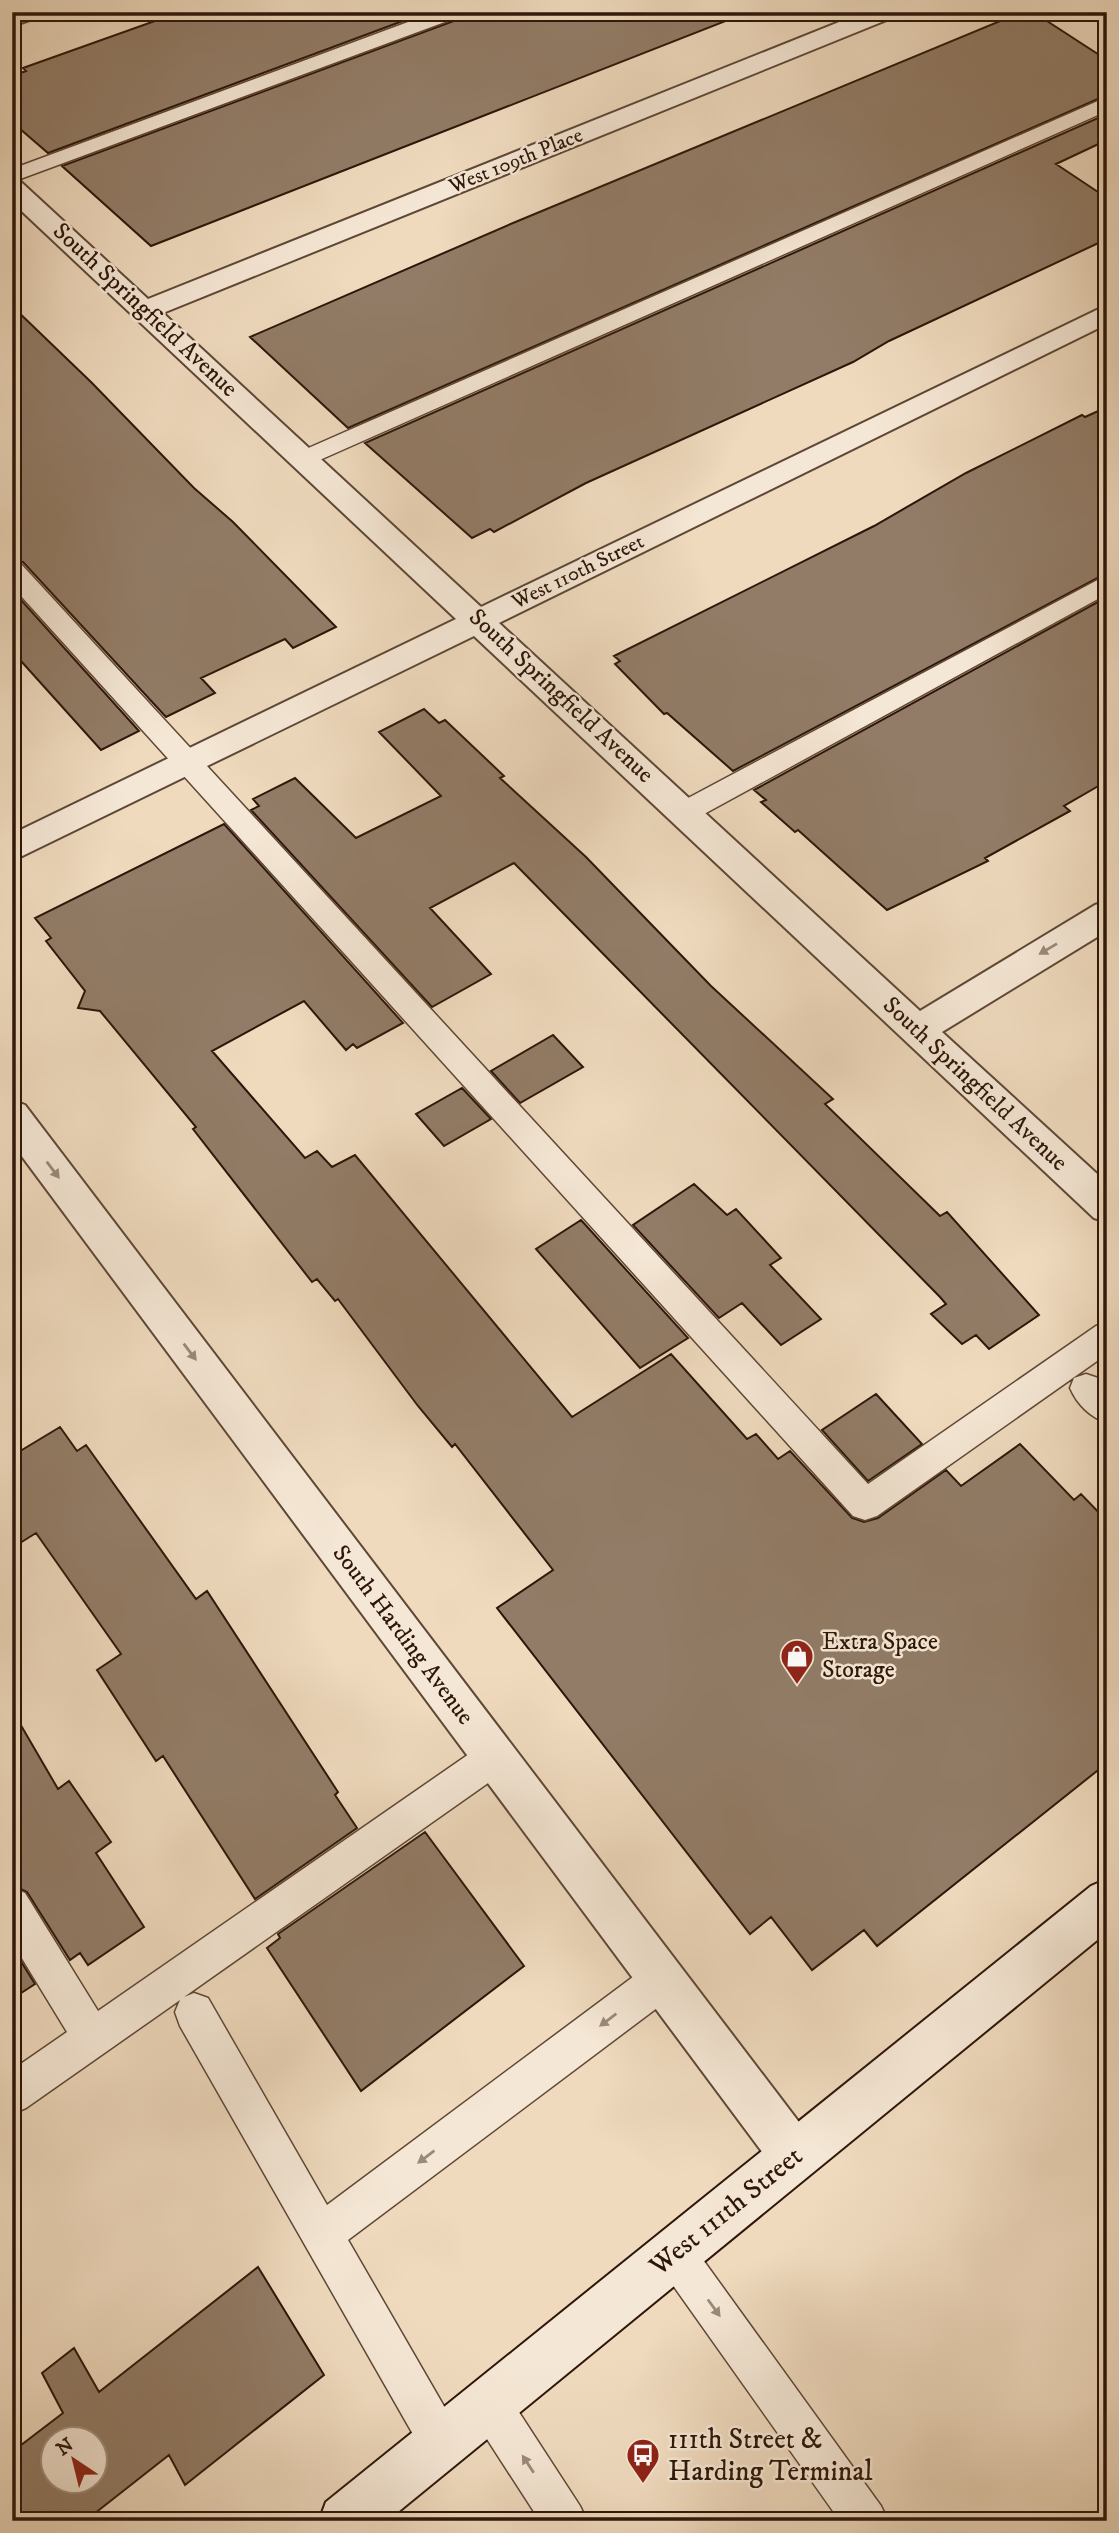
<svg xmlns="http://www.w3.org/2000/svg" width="1119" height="2533" font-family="'IM FELL DW Pica',serif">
  <rect width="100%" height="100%" fill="#efdabe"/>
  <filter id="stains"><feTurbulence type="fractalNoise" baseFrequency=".00286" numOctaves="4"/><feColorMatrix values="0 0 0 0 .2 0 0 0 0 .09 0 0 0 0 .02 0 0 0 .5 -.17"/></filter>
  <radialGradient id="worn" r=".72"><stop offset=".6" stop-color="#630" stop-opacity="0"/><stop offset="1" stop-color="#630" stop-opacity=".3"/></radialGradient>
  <path fill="#927c67" stroke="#2d1609" stroke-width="2" fill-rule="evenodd" d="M180 12H427L48 153 12 122V76L26 71 23 68Z
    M466 12H740L741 15 151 246 62 166 462 18Z
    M1022 12H1033L1107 60V95L348 428 250 337 513 223Z
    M1107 114V140L1056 164 1107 198V239L889 341 853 362 586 483 494 532 490 529 472 538 365 443Z
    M12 306 91 382 194 488 233 522 336 627 293 648 285 639 201 678 215 693 166 717 23 562 12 560Z
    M1107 407V573L733 771 667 713 664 714 615 664 620 661 614 656 874 526 966 473 1082 415 1085 417Z
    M12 590 139 731 101 750 12 651Z
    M1107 597V781L1064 806 1070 811 985 858 988 861 887 910 798 830 795 832 761 802 766 800 754 790Z
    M424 709 439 723 445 720 504 776 500 778 586 857 711 986 833 1099 825 1104 940 1216 947 1212 1039 1315 989 1349 976 1335 962 1344 931 1314 946 1304 940 1297 514 863 430 908 491 974 432 1007 251 810 259 806 253 799 295 778 356 838 441 796 379 732Z
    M224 824 403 1023 357 1048 353 1044 346 1050 304 1001 212 1051 305 1158 317 1151 332 1167 355 1155 572 1417 671 1354 747 1439 756 1434 778 1459 790 1451 852 1518 864 1522 878 1518 946 1470 961 1486 1020 1444 1074 1500 1081 1494 1107 1521V1763L877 1946 864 1930 812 1970 771 1917 750 1934 497 1608 553 1570 455 1444 452 1447 418 1406 338 1299 335 1301 317 1279 312 1282 193 1129 196 1127 100 1011 78 1008 85 991 46 941 51 938 35 918Z
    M553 1035 583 1067 520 1103 491 1071Z
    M462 1088 491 1119 444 1146 416 1114Z
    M694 1184 727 1215 736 1209 781 1258 770 1265 821 1319 781 1345 742 1303 719 1318 633 1225Z
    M581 1220 688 1338 640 1368 536 1249Z
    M876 1394 922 1444 868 1481 822 1430Z
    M60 1427 77 1451 86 1445 196 1599 207 1591 338 1792 335 1795 357 1828 255 1899 163 1756 156 1761 97 1670 121 1654 36 1533 12 1548V1456Z
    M12 1710 58 1789 69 1781 111 1842 96 1853 144 1927 88 1965 80 1953 70 1960 27 1892 12 1885Z
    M425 1832 524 1966 361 2091 267 1948 280 1938 278 1934Z
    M12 1947 35 1984 12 1999Z
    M258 2267 324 2375 185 2485 169 2455 85 2521H12V2452L63 2413 42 2373 74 2348 99 2392ZM52 2439H94V2481H52Z"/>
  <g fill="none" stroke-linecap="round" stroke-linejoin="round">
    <defs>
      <path id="service" d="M435 12H464L461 16 12 182V169Z
        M1107 97V111L313 463H297L293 458 297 453Z
        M12 562 21 564 868 1484 1096 1326 1107 1322V1354L877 1516 865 1520 853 1516 12 586Z
        M1107 575V594L695 819 685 822 675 819 671 812 675 805Z
        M1086 1374 1098 1378 1107 1387V1423C1090 1417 1077 1404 1070 1388L1074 1378Z
        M495 1740 508 1745 513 1757 508 1769 184 1997 194 1993 208 1998 327 2205 649 1965 663 1960 677 1965 682 1979 677 1993 348 2240 456 2427 462 2442 456 2457 441 2463 426 2457 180 2026 175 2012 180 2000 26 2108 12 2114V2070L67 2032 12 1942V1887L25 1893 98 2011 482 1745Z
        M674 2233 688 2239 881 2506 888 2521H840L660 2267 654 2253 660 2239Z
        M489 2383 504 2389 580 2506 587 2521H540L474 2419 468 2404 474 2389Z"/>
      <path id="minor" d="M12 12H42L38 17 12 26Z
        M864 12H898L894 17 163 313 481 607 1107 305V324L499 623 920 1011 1095 905 1107 901V931L942 1032 1107 1183V1222L1094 1218 474 636 12 861V834L456 619 12 202V180L21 182 148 299Z
        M1090 12H1107V22L1099 20Z
        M12 1100 25 1105 811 2138 818 2155 811 2172 794 2179 777 2172 12 1143Z"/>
      <path id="secondary" d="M1107 1879V1932L387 2521H319L326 2502 1091 1886Z"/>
    </defs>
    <use href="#service" stroke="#5e4736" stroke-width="3"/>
    <use href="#minor" stroke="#5e4736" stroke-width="4"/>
    <use href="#secondary" stroke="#2d1609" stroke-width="4"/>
    <use href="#service" fill="#f5e7d5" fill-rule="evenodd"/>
    <use href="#minor" fill="#f5e7d5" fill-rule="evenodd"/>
    <use href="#secondary" fill="#f5e7d5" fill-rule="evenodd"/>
  </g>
  <defs><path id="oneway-solid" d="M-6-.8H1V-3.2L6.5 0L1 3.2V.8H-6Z" transform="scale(1.75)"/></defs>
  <g fill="#9b8979">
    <use href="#oneway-solid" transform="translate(1048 949) rotate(149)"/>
    <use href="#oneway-solid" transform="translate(53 1170) rotate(53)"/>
    <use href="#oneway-solid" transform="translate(190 1352) rotate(53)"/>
    <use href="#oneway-solid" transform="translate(608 2020) rotate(143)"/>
    <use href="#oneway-solid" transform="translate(426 2157) rotate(143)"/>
    <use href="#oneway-solid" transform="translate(714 2308) rotate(54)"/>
    <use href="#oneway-solid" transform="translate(528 2464) rotate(-123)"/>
  </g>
  <defs>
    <symbol id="shop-pin" viewBox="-11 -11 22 30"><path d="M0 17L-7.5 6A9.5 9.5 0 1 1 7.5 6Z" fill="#8f2418" stroke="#f5e7d5"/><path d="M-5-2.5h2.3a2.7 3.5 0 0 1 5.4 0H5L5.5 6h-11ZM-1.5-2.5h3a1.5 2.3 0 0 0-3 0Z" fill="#fff"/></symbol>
    <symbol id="bus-pin" viewBox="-11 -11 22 30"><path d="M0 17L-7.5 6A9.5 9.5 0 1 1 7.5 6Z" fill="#8f2418" stroke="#f5e7d5"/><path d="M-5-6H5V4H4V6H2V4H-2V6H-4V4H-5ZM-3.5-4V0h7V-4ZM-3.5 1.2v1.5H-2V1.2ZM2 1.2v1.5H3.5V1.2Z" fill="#fff"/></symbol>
  </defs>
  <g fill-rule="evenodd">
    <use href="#shop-pin" x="778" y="1637" width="38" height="52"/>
    <use href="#bus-pin" x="624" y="2436" width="38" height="52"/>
  </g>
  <g text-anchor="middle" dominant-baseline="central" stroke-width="5" stroke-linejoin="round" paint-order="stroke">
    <g font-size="21" fill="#2d1609" stroke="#f5e7d5">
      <text transform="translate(516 161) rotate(-22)">West 109th Place</text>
      <text transform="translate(578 572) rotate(-26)">West 110th Street</text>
    </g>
    <g font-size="24" fill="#2d1609" stroke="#f5e7d5">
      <text transform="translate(145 310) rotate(43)">South Springfield Avenue</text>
      <text transform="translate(561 696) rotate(43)">South Springfield Avenue</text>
      <text transform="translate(975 1084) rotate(43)">South Springfield Avenue</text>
      <text transform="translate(403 1635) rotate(53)">South Harding Avenue</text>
    </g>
    <g font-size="24" fill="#2d1609" stroke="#f5e7d5" text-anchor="start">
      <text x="822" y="1642">Extra Space<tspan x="822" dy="28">Storage</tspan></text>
    </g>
    <g font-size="28" fill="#2d1609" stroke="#f5e7d5">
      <text transform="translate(726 2211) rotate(-39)">West 111th Street</text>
    </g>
    <g font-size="28" fill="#2d1609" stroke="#f5e7d5" text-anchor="start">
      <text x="668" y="2439">111th Street &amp;<tspan x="668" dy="32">Harding Terminal</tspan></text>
    </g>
  </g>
  <rect width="1119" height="2533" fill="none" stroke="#efdabe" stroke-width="42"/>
  <rect x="14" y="14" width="1091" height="2505" fill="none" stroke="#2d1609" stroke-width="3.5"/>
  <rect x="21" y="21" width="1077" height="2491" fill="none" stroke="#2d1609" stroke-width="2"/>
  <g transform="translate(74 2460) rotate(325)"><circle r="33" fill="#f5e7d5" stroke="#a59383" stroke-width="2"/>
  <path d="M0-5L12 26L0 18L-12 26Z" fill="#8f2418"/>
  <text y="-10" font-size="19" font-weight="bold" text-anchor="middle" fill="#2d1609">N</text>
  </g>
  <rect width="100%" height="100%" filter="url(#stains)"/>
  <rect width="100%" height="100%" fill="url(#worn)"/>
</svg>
